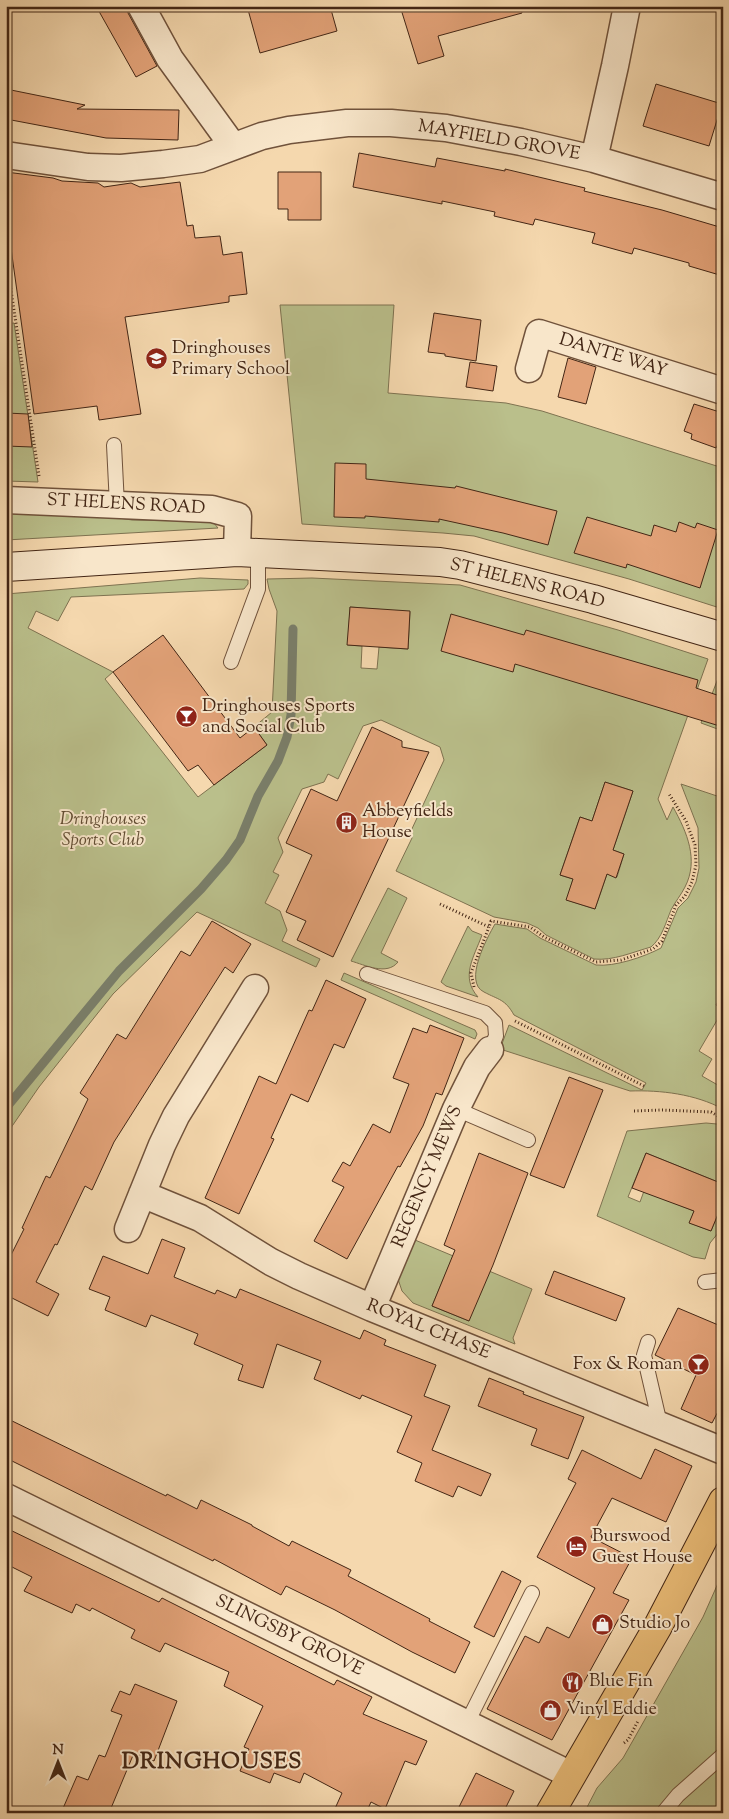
<svg xmlns="http://www.w3.org/2000/svg" width="729" height="1819" font-family="'Sorts Mill Goudy',serif">
  <rect width="100%" height="100%" fill="#f5d8ae"/>
  <filter id="stains"><feTurbulence type="fractalNoise" baseFrequency=".004" numOctaves="4"/><feColorMatrix values="0 0 0 0 .2 0 0 0 0 .09 0 0 0 0 .02 0 0 0 .5 -.17"/></filter>
  <radialGradient id="worn" r=".72"><stop offset=".6" stop-color="#630" stop-opacity="0"/><stop offset="1" stop-color="#630" stop-opacity=".3"/></radialGradient>
  <path fill="#babf8b" stroke="#7e7250" fill-rule="evenodd" d="M280 305H394L388 393 506 403 542 411 723 468V609L629 579 474 536 443 533 302 524Z
    M14 323 38 482 6 481V324Z
    M6 507 86 513 132 520 208 521 213 522 218 528 6 540Z
    M200 578 248 580V584L244 589 71 597 58 621 36 611 28 628 113 672 105 679 198 797 267 745 254 727 272 712 277 611 269 589 267 579 312 578 460 585 618 630 708 659 658 799 667 820 673 807C687 832 699 860 685 887 681 895 675 902 671 910 666 922 662 938 651 947 633 952 613 961 594 959L546 935 538 928 527 923 494 917 396 871 412 838 410 833 444 760 440 747 381 720 363 726 338 779 328 774 324 782 302 789 278 838 283 852 273 872 279 875 265 903 280 911 287 930 282 941 320 959 316 967 197 912 113 994 39 1087 6 1135V594ZM350 607 410 612 408 649 379 647 377 669 361 668 362 646 348 645ZM605 782 633 791 613 850 624 854 617 877 607 874 595 909 567 900 573 879 560 875 580 817 592 821Z
    M720 673 723 674V731L701 723Z
    M681 784 723 798V993L716 1005 723 1010 699 1051 712 1059 702 1076 723 1088V1109C695 1094 661 1090 630 1091L500 1049 509 1025 642 1090 646 1083 514 1015C505 999 499 1000 484 992 463 982 487 938 495 924L527 929 540 938 596 965C614 967 644 957 661 948L678 908 688 898 696 882 699 868 698 828Z
    M388 888 407 898 381 953 398 962C387 976 365 965 351 961Z
    M468 926 472 931 482 935C474 957 460 977 478 997L446 986 441 982Z
    M344 973 475 1030 477 1034 475 1039 341 980Z
    M706 1123 717 1124 723 1127V1184L646 1153 628 1197 640 1202 644 1191 694 1211 690 1223 711 1231 723 1202V1227L710 1243 705 1259 693 1257 597 1216 627 1131Z
    M415 1240 532 1289 513 1338 515 1344 413 1303 402 1291 398 1279ZM451 1261 469 1321 432 1306Z
    M723 1572V1813H584L597 1788 623 1758 703 1617Z"/>
  <g fill="none" stroke-linecap="round" stroke-linejoin="round">
    <path stroke="#7a7f6b" stroke-width="9" d="M6 1108 119 971 201 889 226 860 240 840 258 796 278 761 287 737 291 715 293 629"/>
  </g>
  <path fill="#e2a278" stroke="#432615" d="M96 6H126L128 13 157 66 136 77Z
    M247 6H330L337 31 260 53Z
    M400 6H521L522 13 438 36 444 56 418 64Z
    M656 84 722 104 709 146 643 126Z
    M6 89 85 105 77 109 179 110 178 140 106 138 6 119Z
    M359 153 435 167 437 158 505 171V169L585 188 584 191 662 210 723 228V276L689 266V263L634 248 632 254 592 243 595 233 535 219 533 225 494 216 495 212 442 201V204L353 187Z
    M6 172 53 178 62 181 98 183 104 187 131 183 140 187 180 182 187 226 193 225 195 238 220 236 223 255 242 252 247 294 229 296V302L125 317 141 414 99 420 97 406 34 414 6 212Z
    M278 172H321V220H288V209H278Z
    M434 313 481 320 476 361 445 356V354L428 352Z
    M568 358 596 367 586 404 558 397Z
    M470 362 497 366 493 391 466 387Z
    M694 404 723 413V446L718 444 716 448 691 439 692 434 684 431Z
    M6 413 28 414 32 447 6 446Z
    M335 463 366 464V479L455 488 456 486 557 511 548 545 503 533 439 519V522L365 516V518L334 517Z
    M587 517 651 536 654 525 676 532 679 522 695 528 697 523 718 530 700 588 627 564 626 568 574 553Z
    M350 607 410 611 408 649 347 645Z
    M451 614 524 635 526 630 698 680 696 688 723 697V727L515 664 513 672 441 651Z
    M163 635 240 738 254 727 267 745 214 785 198 765 188 771 113 672Z
    M372 727 402 741V747L429 752 333 957 297 940 306 921 286 912 312 855 286 843 311 789 337 801Z
    M605 782 633 791 613 850 624 854 616 878 607 874 595 909 566 900 573 879 560 875 580 817 592 821Z
    M212 921 251 944 233 973 225 967 114 1142 92 1190 85 1186 57 1245 55 1244 36 1282 59 1294 48 1316 6 1295V1265L24 1229 22 1228 46 1176 50 1178 88 1099 80 1093 117 1034 126 1039 181 951 190 956Z
    M326 980 366 999 344 1048 334 1044 308 1102 291 1094 271 1138 274 1139 239 1214 205 1198 259 1076 276 1084 309 1010 312 1011Z
    M430 1025 464 1038 442 1095 436 1093 423 1126 400 1167 398 1166 347 1259 314 1241 344 1187 332 1181 343 1162 350 1166 373 1124 390 1133 409 1084 393 1078 413 1028 427 1033Z
    M569 1077 603 1090 564 1188 530 1175Z
    M479 1153 528 1173 493 1265 469 1321 432 1306 455 1250 444 1245Z
    M646 1153 723 1184V1202L711 1231 689 1223 694 1211 632 1188Z
    M162 1239 185 1248 174 1277 215 1294 217 1290 236 1298 240 1289 360 1339 364 1330 386 1340 384 1345 436 1365 424 1396 450 1406 432 1450 491 1474 481 1496 458 1486 453 1497 415 1481 422 1463 397 1452 412 1416 362 1395 360 1399 314 1379 321 1361 277 1344 263 1388 238 1380 243 1365 194 1344 198 1334 151 1315 146 1327 105 1310 110 1297 89 1289 103 1256 148 1274Z
    M554 1271 625 1298 616 1321 545 1294Z
    M678 1308 723 1327V1402L712 1423 681 1409 696 1375 655 1355Z
    M489 1378 524 1392 523 1394 584 1417 568 1459 531 1445 537 1429 478 1406Z
    M6 1418 166 1496 167 1494 197 1509 201 1500 252 1525V1526L289 1546 292 1541 351 1570 348 1576 430 1619 429 1621 470 1642 455 1673 412 1652 335 1610 286 1586 281 1595 214 1559 213 1561 179 1544 6 1458Z
    M655 1449 692 1466 666 1522 612 1498 591 1537 632 1558 613 1593 629 1600 552 1740 487 1709 525 1636 539 1643 547 1627 569 1638 595 1588 537 1557 576 1483 568 1479 582 1450 641 1479Z
    M6 1528 159 1602 162 1598 334 1685 337 1680 372 1697 363 1714 427 1741 416 1765 405 1761 385 1809 371 1802 366 1813H333L342 1793 304 1773 300 1783 274 1773 270 1783 240 1771 249 1749 244 1747 263 1706 224 1686 229 1672 165 1643 160 1652 131 1638 135 1630 92 1608 90 1611 76 1604 72 1613 24 1591 32 1577 6 1564Z
    M502 1571 521 1581 494 1637 474 1627Z
    M135 1684 177 1701 154 1761 134 1753 109 1813H61L77 1776 88 1780 99 1755 105 1757 122 1715 111 1711 120 1691 130 1695Z
    M476 1773 514 1791 503 1813H456Z"/>
  <g fill="none" stroke-linecap="round" stroke-linejoin="round">
    <defs>
      <path id="lane" d="M114 445 117 505
        M231 662 258 589V553
        M367 974 485 1013 495 1023 496 1036 490 1050
        M456 1109 528 1140
        M705 1282 723 1280
        M648 1342 644 1355 660 1424
        M467 1723 532 1593
        M663 1813 678 1795 723 1755"/>
      <path id="street" d="M141 6 170 59 233 146
        M6 155 88 167 121 168 163 164 200 159 262 136 289 130 347 123H391L446 128 521 142 594 159 723 197
        M594 159 615 66 627 6
        M529 369 539 333 723 391
        M6 500 212 509 238 516 237 552
        M142 1194 200 1218 271 1262 299 1276 372 1308 723 1451
        M128 1229 162 1145 176 1116 255 988
        M372 1308 456 1109 477 1067 490 1050
        M6 1497 571 1775"/>
      <path id="secondary" d="M6 567 237 552 440 562 460 565 593 599 723 637"/>
      <path id="primary" d="M550 1813 657 1628 723 1501"/>
    </defs>
    <use href="#lane" stroke="#70523b" stroke-width="16"/>
    <use href="#street" stroke="#70523b" stroke-width="29"/>
    <use href="#secondary" stroke="#432615" stroke-width="30"/>
    <use href="#primary" stroke="#432615" stroke-width="30"/>
    <path stroke="#432615" stroke-width="3" stroke-dasharray="1 2.5" stroke-linecap="butt" d="M6 257 39 476
      M440 904 489 927 491 921 530 927 544 937 596 962 621 960 653 949 662 941 676 905 685 896 692 882 696 865 695 845 686 821 669 794
      M474 987 471 973 489 927
      M515 1021 644 1086
      M634 1111 662 1110 711 1112 723 1119
      M624 1743 628 1740 638 1721"/>
    <use href="#lane" stroke="#f8e6ca" stroke-width="14"/>
    <use href="#street" stroke="#f8e6ca" stroke-width="26"/>
    <use href="#secondary" stroke="#f8e6ca" stroke-width="28"/>
    <use href="#primary" stroke="#eabc77" stroke-width="28"/>
  </g>
  <defs>
    <symbol id="school-disc" viewBox="-11 -11 22 22"><circle r="9.5" fill="#8f2418" stroke="#f8e6ca"/><path d="M0-5L7-2L0 1L-7-2ZM-4 1L0 2.5L4 1V4Q0 6-4 4Z" fill="#fff"/></symbol>
    <symbol id="bar-disc" viewBox="-11 -11 22 22"><circle r="9.5" fill="#8f2418" stroke="#f8e6ca"/><path d="M-6-5H6L.8 .8V4.5H3.5V6h-7V4.5H-.8V.8Z" fill="#fff"/></symbol>
    <symbol id="building-disc" viewBox="-11 -11 22 22"><circle r="9.5" fill="#8f2418" stroke="#f8e6ca"/><path d="M-4-6H4V6H1V3H-1V6H-4ZM-2.5-4.3h1.7v1.8h-1.7ZM.8-4.3h1.7v1.8H.8ZM-2.5-1h1.7V.8h-1.7ZM.8-1h1.7V.8H.8Z" fill="#fff"/></symbol>
    <symbol id="hotel-disc" viewBox="-11 -11 22 22"><circle r="9.5" fill="#8f2418" stroke="#f8e6ca"/><path d="M-6-4.5h1.5V1H6V5H4.5V3h-9V5H-6ZM-4 0a1.8 1.8 0 1 1 3.6 0ZM.5 0V-2.5h3Q6-2.5 6 0Z" fill="#fff"/></symbol>
    <symbol id="shop-disc" viewBox="-11 -11 22 22"><circle r="9.5" fill="#8f2418" stroke="#f8e6ca"/><path d="M-5-2.5h2.3a2.7 3.5 0 0 1 5.4 0H5L5.5 6h-11ZM-1.5-2.5h3a1.5 2.3 0 0 0-3 0Z" fill="#fff"/></symbol>
    <symbol id="restaurant-disc" viewBox="-11 -11 22 22"><circle r="9.5" fill="#8f2418" stroke="#f8e6ca"/><path d="M-5-6h1v4h1v-4h1v4h1v-4h1v5L-1.5 .5V6h-2V.5L-5-1ZM5-6V6H3V1.5H1.5Q1.5-4 5-6Z" fill="#fff"/></symbol>
  </defs>
  <g fill-rule="evenodd">
    <use href="#school-disc" x="144" y="346" width="25" height="25"/>
    <use href="#bar-disc" x="174" y="704" width="25" height="25"/>
    <use href="#building-disc" x="334" y="810" width="25" height="25"/>
    <use href="#bar-disc" x="686" y="1352" width="25" height="25"/>
    <use href="#hotel-disc" x="564" y="1534" width="25" height="25"/>
    <use href="#shop-disc" x="590" y="1612" width="25" height="25"/>
    <use href="#restaurant-disc" x="560" y="1670" width="25" height="25"/>
    <use href="#shop-disc" x="538" y="1698" width="25" height="25"/>
  </g>
  <g text-anchor="middle" dominant-baseline="central" stroke-width="4" stroke-linejoin="round" paint-order="stroke">
    <g font-size="18" fill="#432615" stroke="#f8e6ca">
      <text transform="translate(499 141) rotate(10)">MAYFIELD GROVE</text>
      <text transform="translate(613 356) rotate(17)">DANTE WAY</text>
      <text transform="translate(126 505) rotate(3)">ST HELENS ROAD</text>
      <text transform="translate(527 584) rotate(14)">ST HELENS ROAD</text>
      <text transform="translate(428 1177) rotate(-67)">REGENCY MEWS</text>
      <text transform="translate(428 1330) rotate(22)">ROYAL CHASE</text>
      <text transform="translate(289 1636) rotate(26)">SLINGSBY GROVE</text>
    </g>
    <g font-size="18" fill="#432615" stroke="#f8e6ca" text-anchor="start">
      <text x="172" y="349">Dringhouses<tspan x="172" dy="21">Primary School</tspan></text>
      <text x="202" y="707">Dringhouses Sports<tspan x="202" dy="21">and Social Club</tspan></text>
      <text x="362" y="812">Abbeyfields<tspan x="362" dy="21">House</tspan></text>
      <text x="683" y="1365" text-anchor="end">Fox &amp; Roman</text>
      <text x="592" y="1537">Burswood<tspan x="592" dy="21">Guest House</tspan></text>
      <text x="619" y="1624">Studio Jo</text>
      <text x="589" y="1682">Blue Fin</text>
      <text x="566" y="1710">Vinyl Eddie</text>
    </g>
    <g font-size="18" font-style="italic" fill="#614c32" stroke="#f8e6ca">
      <text x="103" y="820">Dringhouses<tspan x="103" dy="21">Sports Club</tspan></text>
    </g>
    <g font-size="22" font-weight="bold" letter-spacing="1" fill="#432615" stroke="#f8e6ca">
      <text x="212" y="1763">DRINGHOUSES</text>
    </g>
  </g>
  <rect width="729" height="1819" fill="none" stroke="#f5d8ae" stroke-width="25"/>
  <rect x="8" y="8" width="714" height="1804" fill="none" stroke="#432615" stroke-width="2.5"/>
  <rect x="12" y="12" width="704" height="1794" fill="none" stroke="#432615"/>
  <g transform="translate(58 1762)" stroke="#f8e6ca" stroke-width="4" paint-order="stroke">
  <path d="M0-4L9 19L0 12L-9 19Z" fill="#432615"/>
  <text y="-8" font-size="14" font-weight="bold" text-anchor="middle" fill="#432615">N</text>
  </g>
  <rect width="100%" height="100%" filter="url(#stains)"/>
  <rect width="100%" height="100%" fill="url(#worn)"/>
</svg>
